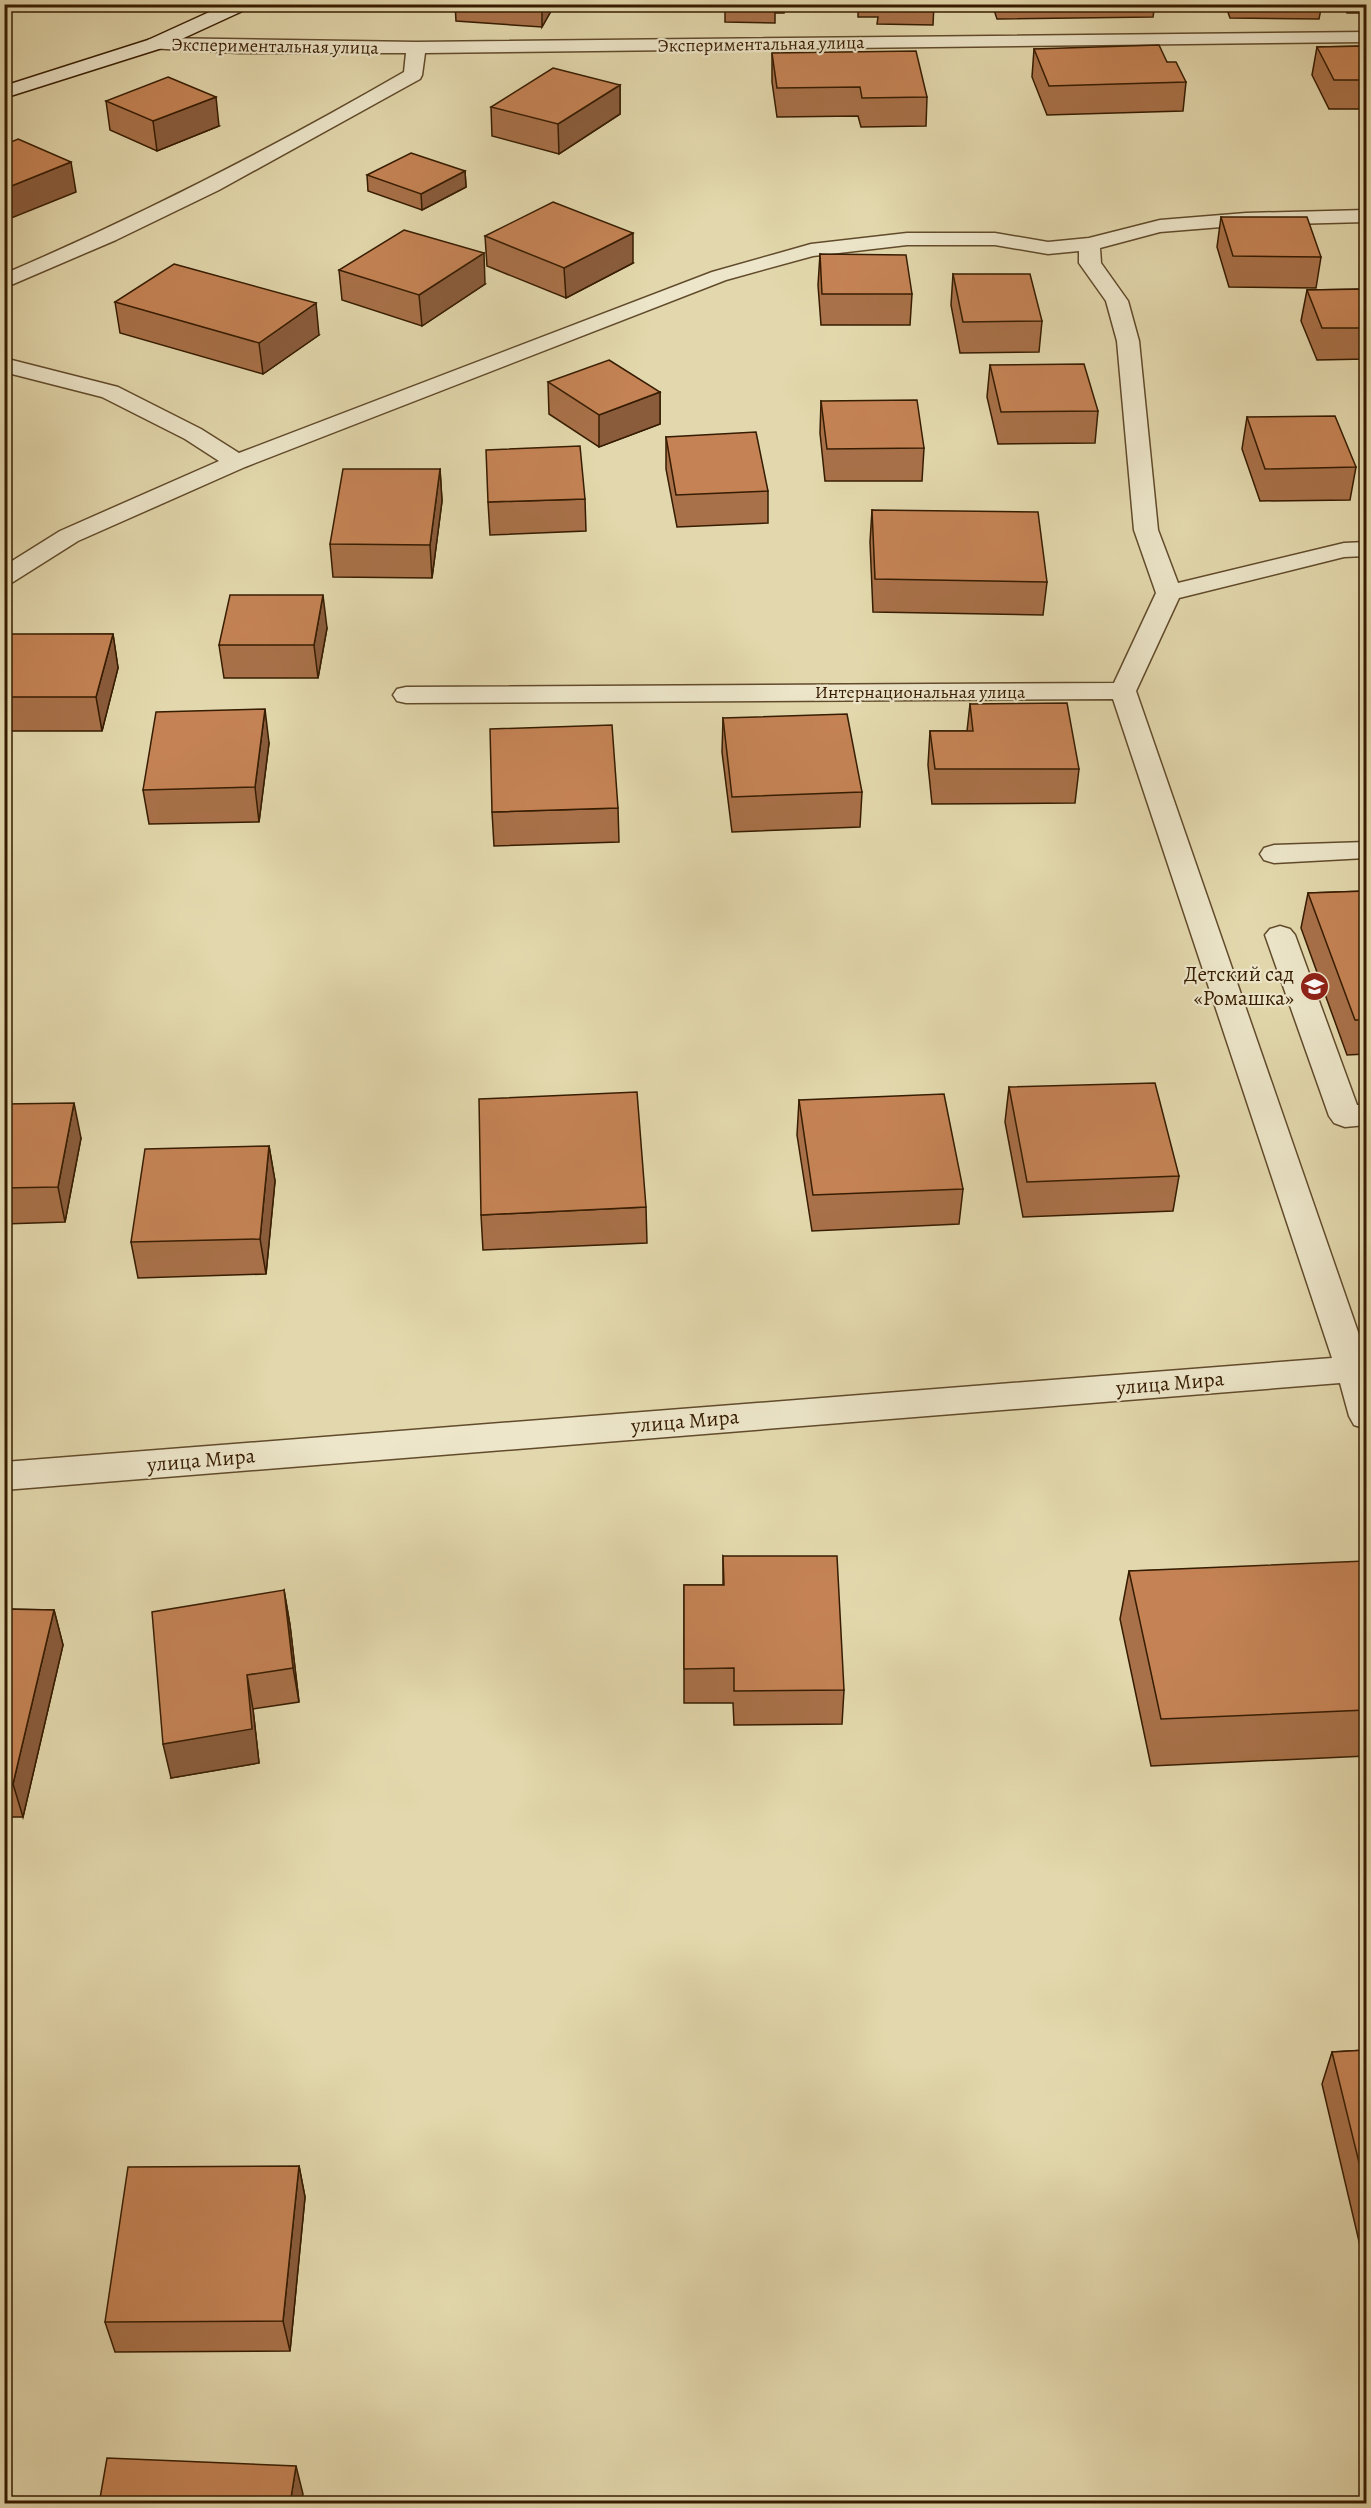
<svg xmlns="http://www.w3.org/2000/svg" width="1371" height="2508" font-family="Alegreya,serif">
  <rect width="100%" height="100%" fill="#e3d8ad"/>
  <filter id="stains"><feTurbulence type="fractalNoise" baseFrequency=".00333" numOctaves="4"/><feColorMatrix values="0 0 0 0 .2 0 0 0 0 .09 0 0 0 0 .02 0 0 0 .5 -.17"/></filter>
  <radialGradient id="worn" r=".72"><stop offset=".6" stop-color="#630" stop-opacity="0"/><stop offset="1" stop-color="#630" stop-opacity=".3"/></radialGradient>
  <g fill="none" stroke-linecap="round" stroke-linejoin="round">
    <defs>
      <path id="lane" d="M1366 842V858L1274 863 1264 860 1260 854 1264 848 1274 845Z
        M1280 926 1290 929 1295 935 1357 1105H1366V1125L1345 1127 1334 1123 1329 1116 1265 935 1270 929Z"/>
      <path id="street" d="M1366 32V42L425 53 422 75 420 79 219 190 116 240 4 288V274C142 215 274 147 404 72L406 53H239L148 48 146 44 148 40 155 38 416 42Z
        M1366 210V222L1246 225 1160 232 1100 248 1101 263 1128 301 1139 341 1158 530 1178 583 1344 543 1366 542V556L1344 557 1179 598 1136 691 1366 1355V1429L1354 1425 1349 1416 1340 1383 4 1490V1462L1332 1358 1113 699 406 703 397 701 393 695 397 689 406 687 1114 683 1156 593 1134 530 1117 341 1106 301 1079 263V251L1048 254 995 245H907L813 256 726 280 245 467 78 541 13 582 4 584V566L60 531 219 461 185 439 102 397 4 372V358L118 387 201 429 239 453 712 272 811 244 907 233H995L1048 242 1089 238 1160 220 1246 213Z"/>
      <path id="secondary" d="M227 4H252L249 8 162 48 4 98V86L148 40Z"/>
    </defs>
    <use href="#lane" stroke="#614b2b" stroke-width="3"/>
    <use href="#street" stroke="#614b2b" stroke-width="3"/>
    <use href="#secondary" stroke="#361c00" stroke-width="3"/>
    <use href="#lane" fill="#ede6ca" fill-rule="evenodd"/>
    <use href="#street" fill="#ede6ca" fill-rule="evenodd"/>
    <use href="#secondary" fill="#ede6ca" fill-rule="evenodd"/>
  </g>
  <path fill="#a97149" stroke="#361c00" stroke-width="1.5" d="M455 4H555L542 27 456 21Z
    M632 4H679L678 7Z
    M725 4H784V13H775V23L725 22Z
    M858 4H934L933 25 877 24 878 17H858Z
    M992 4H1155L1153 17 997 19Z
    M1225 4H1322L1319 19 1230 18Z
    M1343 4H1366V20L1363 13H1347Z
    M1366 46V109H1329L1312 75 1317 47Z
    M1034 49 1167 62 1186 82 1183 111 1047 115 1032 77Z
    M772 53 927 97 926 126 861 127 858 116 777 117 772 82Z
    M620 85V114L559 154 492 136 491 107Z
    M106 101 219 126 157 151 110 130Z
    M465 171 466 187 422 210 368 191 367 175Z
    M1221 217 1321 257 1316 288 1229 287 1217 247Z
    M485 236 633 263 566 298 487 266Z
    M820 254 912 294 910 325H821L818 285Z
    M339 270 485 284 422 326 342 300Z
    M953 274 1042 321 1039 352 960 353 951 305Z
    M1366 289V359L1317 360 1301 321 1307 290Z
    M115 302 319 335 263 374 120 333Z
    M990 365 1098 411 1095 443 998 444 987 397Z
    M548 382 660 392V424L599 447 549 414Z
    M821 401 924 448 922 481H825L820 433Z
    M1247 417 1356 467 1350 500 1260 501 1242 449Z
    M666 437 768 491V523L677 527 666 469Z
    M440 469 442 501 432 578 333 577 330 544Z
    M585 499 586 531 490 535 488 502Z
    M872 510 1047 582 1043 615 873 612 870 542Z
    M327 628 318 678H224L219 645Z
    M113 634 118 668 102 731H4V635Z
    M970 704 1079 769 1075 803 932 804 928 765 930 731H967Z
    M723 718 862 792 860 827 732 832 722 752Z
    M269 743 259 822 149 824 143 790Z
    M618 808 619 842 494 846 492 812Z
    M1366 891V1054L1347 1055 1301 928 1308 893Z
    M1009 1087 1179 1176 1173 1211 1023 1217 1005 1122Z
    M799 1100 963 1189 959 1224 812 1231 797 1135Z
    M4 1104 81 1138 65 1222 4 1224Z
    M269 1146 275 1181 266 1274 138 1278 131 1242Z
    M646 1207 647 1243 483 1250 481 1215Z
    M723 1556 844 1690 842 1724 734 1725 733 1703H684V1585H723Z
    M1366 1565V1756L1151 1766 1120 1619 1129 1571Z
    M284 1590 290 1625 299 1702 253 1709 259 1763 171 1778Z
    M4 1609 54 1610 63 1645 23 1817H4Z
    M1366 2050V2271L1322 2084 1332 2052Z
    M299 2166 305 2197 290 2351 115 2352 105 2322Z"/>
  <path fill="#8a5c3c" stroke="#361c00" stroke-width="1.5" d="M542 4H555L542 27Z
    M620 85V114L559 154 558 124Z
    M216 97 219 126 157 151 153 121Z
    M71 162 76 192 4 221V189Z
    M465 171 466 187 422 210 421 194Z
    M633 233V263L566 298 564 268Z
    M484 253 485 284 422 326 419 295Z
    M316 303 319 335 263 374 259 343Z
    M660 392V424L599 447V415Z
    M440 469 442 501 432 578 430 545Z
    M323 595 327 628 318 678 314 645Z
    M113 634 118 668 102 731 96 697Z
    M265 709 269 743 259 822 255 787Z
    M74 1103 81 1138 65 1222 58 1187Z
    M269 1146 275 1181 266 1274 260 1239Z
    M284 1590 290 1625 299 1702 293 1668Z
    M54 1610 63 1645 23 1817 13 1784Z
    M247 1675 253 1709 259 1763 171 1778 163 1744Z
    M299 2166 305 2197 290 2351 283 2321Z
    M296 2466 303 2494 301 2504H290Z"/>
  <path fill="#c58355" stroke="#361c00" stroke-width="1.5" d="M725 4H775V8L725 7Z
    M1159 45 1167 62H1176L1186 82 1049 86 1034 49Z
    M1366 46V80H1334L1317 47Z
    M916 51 927 97 862 98 860 87 777 88 772 53Z
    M553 68 620 85 558 124 491 107Z
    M168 77 216 97 153 121 106 101Z
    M18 139 71 162 4 189V145Z
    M411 153 465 171 421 194 367 175Z
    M553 202 633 233 564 268 485 236Z
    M1221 217H1307L1321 257 1233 256Z
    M404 230 484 253 419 295 339 270Z
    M820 254 906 255 912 294H822Z
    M174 264 316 303 259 343 115 302Z
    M953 274H1030L1042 321 963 322Z
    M1366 289V328H1322L1307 290Z
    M609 360 660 392 599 415 548 382Z
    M1084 364 1098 411 1001 412 990 365Z
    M917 400 924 448 827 449 821 401Z
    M1335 416 1356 467 1265 469 1247 417Z
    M756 432 768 491 676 495 666 437Z
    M580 446 585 499 488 502 486 450Z
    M343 469H440L430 545 330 544Z
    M872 510 1038 512 1047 582 875 579Z
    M230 595H323L314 645H219Z
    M5 634H113L96 697H4Z
    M1067 703 1079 769H935L930 731H973L970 704Z
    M265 709 255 787 143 790 156 712Z
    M847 714 862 792 732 797 723 718Z
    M612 725 618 808 492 812 490 729Z
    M1366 891V1020H1355L1308 893Z
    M1155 1083 1179 1176 1027 1182 1009 1087Z
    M637 1092 646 1207 481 1215 479 1099Z
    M944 1094 963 1189 813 1195 799 1100Z
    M74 1103 58 1187 4 1188V1104Z
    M269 1146 260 1239 131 1242 145 1149Z
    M723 1556H837L844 1690 734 1691V1668L684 1669V1585H724Z
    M1365 1561 1366 1565V1710L1161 1719 1129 1571Z
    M284 1590 293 1668 247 1675 252 1729 163 1744 152 1612Z
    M4 1609 54 1610 13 1784 4 1783Z
    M1366 2050V2191L1332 2052Z
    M299 2166 283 2321 105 2322 128 2167Z
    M107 2458 296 2466 290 2504H99Z"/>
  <defs>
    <symbol id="school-disc" viewBox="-11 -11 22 22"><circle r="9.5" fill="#8f2418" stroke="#ede6ca"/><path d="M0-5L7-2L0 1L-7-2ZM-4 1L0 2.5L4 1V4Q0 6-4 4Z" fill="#fff"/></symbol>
  </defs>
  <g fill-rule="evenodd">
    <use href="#school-disc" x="1298" y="970" width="33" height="33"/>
  </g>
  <g text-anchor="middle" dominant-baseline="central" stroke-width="4.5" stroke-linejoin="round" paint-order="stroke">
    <g font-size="18" fill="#361c00" stroke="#ede6ca">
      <text transform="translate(761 44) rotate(-1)">Экспериментальная улица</text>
      <text transform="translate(275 46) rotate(1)">Экспериментальная улица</text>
      <text x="920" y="692">Интернациональная улица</text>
    </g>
    <g font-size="21" fill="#361c00" stroke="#ede6ca" text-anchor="end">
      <text x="1294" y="974">Детский сад<tspan x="1294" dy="24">«Ромашка»</tspan></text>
    </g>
    <g font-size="21" fill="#361c00" stroke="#ede6ca">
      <text transform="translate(1170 1383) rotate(-5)">улица Мира</text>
      <text transform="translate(685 1421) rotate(-5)">улица Мира</text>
      <text transform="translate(201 1460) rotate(-5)">улица Мира</text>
    </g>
  </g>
  <rect width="1371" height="2508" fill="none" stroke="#e3d8ad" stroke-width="24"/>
  <rect x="6" y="6" width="1359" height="2496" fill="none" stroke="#361c00" stroke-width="3"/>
  <rect x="12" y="12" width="1347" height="2484" fill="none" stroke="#361c00" stroke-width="1.5"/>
  <rect width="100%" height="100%" filter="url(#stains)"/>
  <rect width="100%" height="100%" fill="url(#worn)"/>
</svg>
